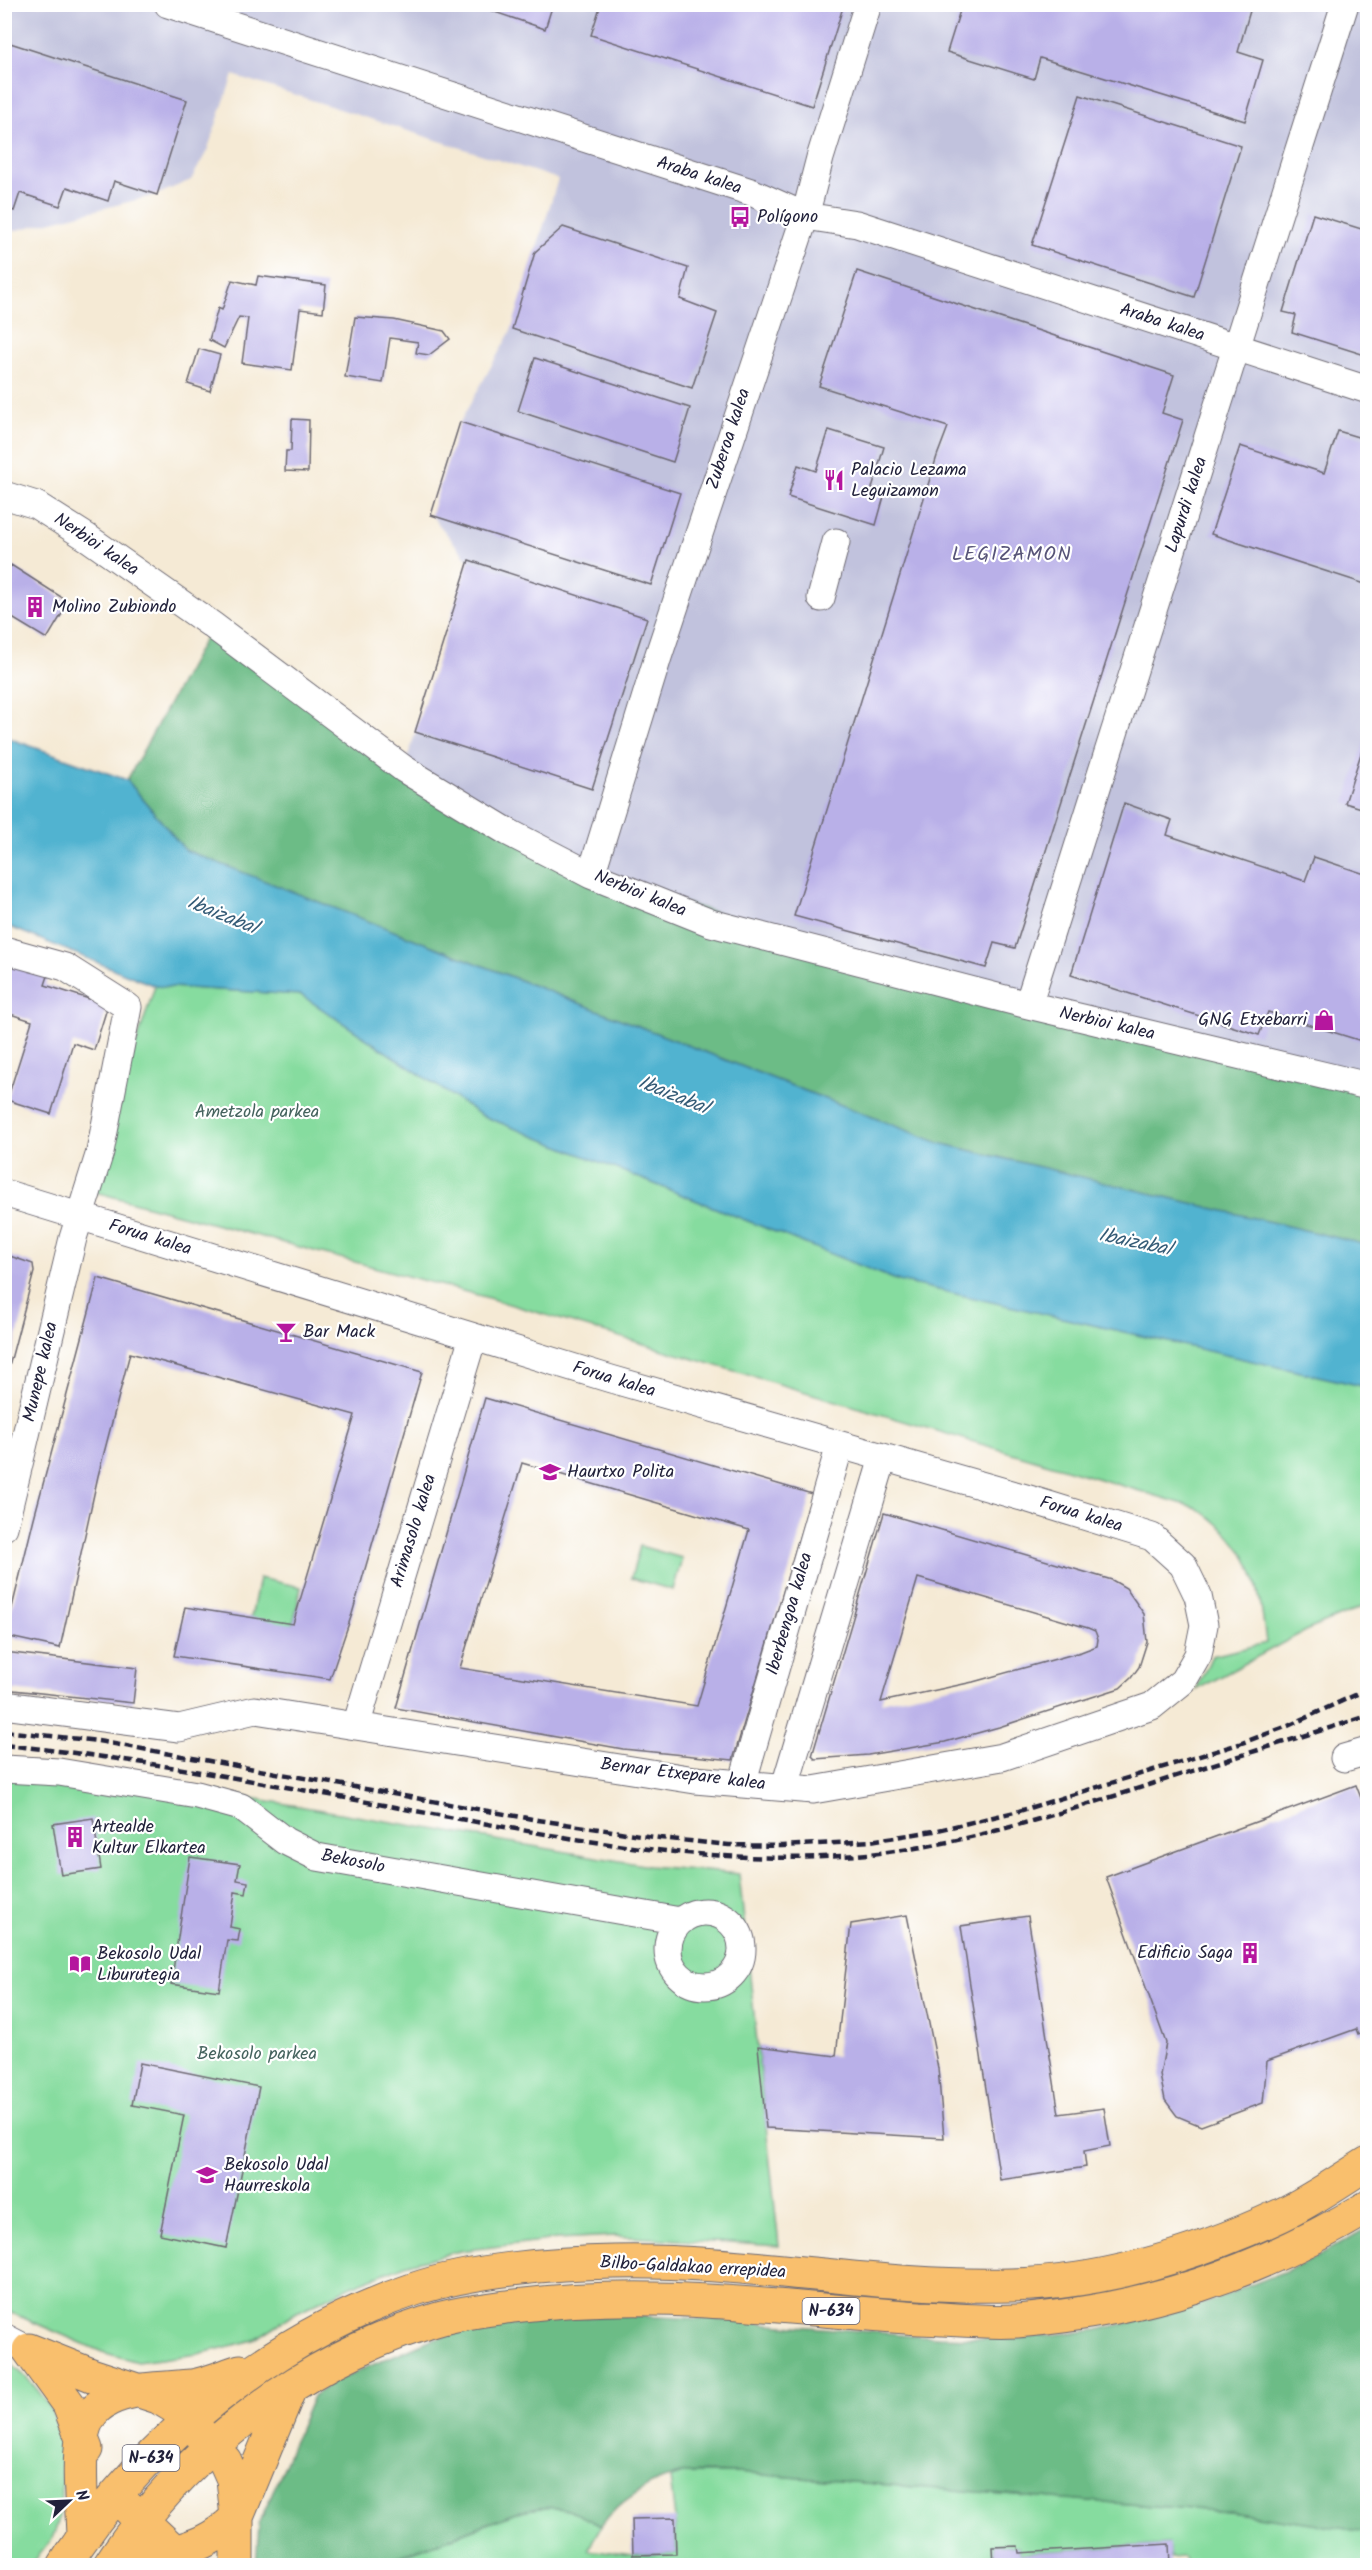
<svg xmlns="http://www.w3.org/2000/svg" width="1372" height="2570" font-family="Kalam,sans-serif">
  <rect width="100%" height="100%" fill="#fff"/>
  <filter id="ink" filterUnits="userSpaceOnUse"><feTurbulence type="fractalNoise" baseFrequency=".0167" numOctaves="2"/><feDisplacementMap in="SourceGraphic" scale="12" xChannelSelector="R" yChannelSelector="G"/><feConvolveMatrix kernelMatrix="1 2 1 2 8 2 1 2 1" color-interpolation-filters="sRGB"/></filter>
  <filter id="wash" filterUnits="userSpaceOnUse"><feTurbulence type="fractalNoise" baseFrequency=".008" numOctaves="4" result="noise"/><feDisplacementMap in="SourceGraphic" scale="24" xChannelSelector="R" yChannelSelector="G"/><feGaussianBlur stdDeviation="1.35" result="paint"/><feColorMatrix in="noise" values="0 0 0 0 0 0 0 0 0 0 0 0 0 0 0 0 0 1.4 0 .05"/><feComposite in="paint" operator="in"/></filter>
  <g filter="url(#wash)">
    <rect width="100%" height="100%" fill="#f5ead5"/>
    <path fill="#c1c2dd" d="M5 5H1367V1075L711 923 404 769 469 561 431 515 460 422 512 329 558 179 233 75 207 151 191 180 156 195 5 233Z"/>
    <path fill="#86dc9f" stroke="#547f6d" stroke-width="1.5" d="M155 986 301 995 481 1115 899 1281 1367 1387V1605L1305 1631 1196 1690 1212 1656 1266 1643C1259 1580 1252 1545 1197 1508L485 1297 88 1190Z
      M640 1546 682 1558 673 1590 631 1578Z
      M259 1578 301 1587 293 1626 251 1618Z
      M4 1761 99 1772 649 1866 739 1874 779 2246 614 2236 557 2239 460 2251 408 2264 354 2285 297 2312 254 2340 198 2354 138 2362 102 2352 5 2310Z
      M7 2361C55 2398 63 2426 61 2486 61 2501 60 2522 53 2536 48 2546 38 2556 31 2565H5L4 2366Z
      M686 2473H738L1230 2512 1368 2532 1367 2566 1189 2565 1182 2557 1170 2558 1168 2544 1019 2553 1018 2546 993 2547 994 2566H376L521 2511C560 2503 567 2508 601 2526L588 2549 633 2555 676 2554 675 2518 670 2478Z"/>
    <path fill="#6cbc86" stroke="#476f60" stroke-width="1.5" d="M212 625 404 769 591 875 1028 1005 1367 1075V1245L939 1143 185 850 127 780Z
      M1367 2228V2532L1230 2512 738 2473C721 2473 703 2471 686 2473 654 2478 619 2500 601 2526 567 2508 560 2503 521 2511L376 2565 256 2566 259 2524 313 2396 335 2381 432 2339 474 2329 564 2318 615 2315 706 2319 939 2337 1014 2339 1097 2330 1196 2307 1305 2263Z"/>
    <path fill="#51b3d0" stroke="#3a6a86" stroke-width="1.5" d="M5 737 127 780 185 850 939 1143 1367 1245V1387L899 1281 481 1115 301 995 155 986 5 925Z"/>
    <g id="blocks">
      <path fill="#b9b0e8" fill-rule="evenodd" d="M471 4H553L545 29Z
        M601 4H844L812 106 591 35Z
        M962 4H1252L1238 52 1263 60 1245 121 1040 58 1034 79 947 52Z
        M4 41 187 100 157 195 114 181 108 201 67 187 60 206 20 193 14 211 4 208Z
        M1080 95 1241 146 1194 297 1032 245Z
        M1313 214 1368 231V356L1292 332 1296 315 1283 312Z
        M563 227 688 268 680 299 717 313 692 388 512 329 535 252Z
        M857 271 1174 375 1162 413 1183 420 1015 948 994 943 986 968 794 916 937 456 948 427 819 386Z
        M258 276 326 285 323 312 300 309 292 370 242 363 248 318 239 317 224 348 209 340 218 308 222 310 232 280 256 285Z
        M355 317 394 320 444 331 450 339 429 355 416 353 418 342 390 338 383 383 345 377Z
        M199 349 220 355 210 391 188 384Z
        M535 358 690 408 673 462 518 411Z
        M292 419 309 420 308 472 285 471 286 451H291Z
        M460 422 680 493 651 585 431 515Z
        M829 430 884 447 872 488 885 493 876 525 788 497 798 465 816 471Z
        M1338 431 1368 440V585L1211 534 1240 446 1324 473Z
        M469 560 647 618 592 789 415 732Z
        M11 565 69 602 47 639 4 613V576Z
        M1367 735H1368V810L1345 803Z
        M1124 803 1172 820 1167 835 1305 881 1314 857 1368 875V1043L1268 1012 1259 1035 1071 975Z
        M4 959 49 973 45 985 108 1005 94 1050 73 1043 51 1114 7 1100 32 1021 4 1012Z
        M4 1254 33 1264 34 1272 5 1382Z
        M98 1278 422 1372 352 1614 330 1679 174 1656 185 1607 293 1624 355 1415 130 1353 98 1476 60 1648 5 1636 34 1518Z
        M485 1398 812 1494 733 1760 623 1749 396 1708ZM522 1463 749 1530 697 1706 460 1668Z
        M884 1513 1112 1580 1126 1588 1144 1614 1147 1642 1139 1667 1131 1678 1120 1688 999 1727 945 1742 868 1755 815 1759 812 1756ZM918 1578 1088 1628 1095 1631 1098 1639 1097 1646 1081 1652 973 1682 881 1702Z
        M4 1652 137 1668 133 1703 4 1689Z
        M1356 1785 1368 1816V2030L1358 2034 1356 2029 1267 2061 1263 2103 1201 2126 1177 2116 1165 2100 1160 2075 1166 2043 1106 1877Z
        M93 1818 101 1869 61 1875 53 1824Z
        M190 1857 240 1864 237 1880 248 1882 246 1894 235 1892 230 1927 240 1929 238 1941 227 1940 219 1991 171 1984Z
        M907 1915 938 2068 944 2138 766 2128 758 2046 836 2056 851 1924Z
        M1028 1916 1059 2114 1104 2108 1110 2146 1084 2151 1086 2167 1000 2180 961 1926Z
        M140 2063 259 2087 226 2248 160 2234 184 2115 132 2105Z
        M675 2518 676 2554 633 2555 632 2519Z
        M1169 2544 1170 2565H994L993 2547 1018 2546 1019 2553Z"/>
    </g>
  </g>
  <g filter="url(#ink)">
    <use href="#blocks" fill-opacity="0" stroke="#6c6871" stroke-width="1.5"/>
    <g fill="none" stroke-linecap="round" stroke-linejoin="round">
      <defs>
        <path id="minor" d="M168 4 751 192 805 216 857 224 1368 390
          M4 495 36 505 88 538 212 625 404 769 508 832 591 875 711 923 1028 1005 1368 1086
          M821 598 836 542
          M591 875 658 657 805 216 820 158 868 4
          M4 950 65 967 128 1007 100 1152 73 1238 4 1527
          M1028 1005 1345 4
          M4 1193 611 1379 1029 1499 1152 1537 1183 1565 1198 1596 1204 1625 1198 1655 1183 1681 1152 1706 1002 1757 813 1790 695 1780 255 1710 179 1728 4 1705
          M356 1726 473 1337
          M1344 1758 1368 1751
          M4 1769 59 1772 197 1795 241 1807 285 1841 317 1857 680 1921
          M742 1784 840 1445
          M785 1786 883 1458
          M668 1949a37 37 0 1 1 74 0a37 37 0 1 1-74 0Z
          M4 2337 29 2350"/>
        <path id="highway" d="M29 2350 94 2376 158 2397 173 2406 189 2421 225 2461 233 2479 237 2517V2566
          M29 2350 69 2405 86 2449
          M125 2505 175 2552 184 2566
          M83 2536C82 2504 78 2470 82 2439 88 2385 152 2390 191 2386 207 2384 224 2376 240 2371
          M64 2566C142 2441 276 2335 415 2289 471 2270 555 2263 614 2262 747 2259 878 2289 1010 2285 1103 2283 1197 2254 1281 2215 1311 2201 1339 2181 1368 2163
          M109 2566C183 2453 297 2364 426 2323 455 2313 485 2310 514 2306 579 2298 642 2297 707 2301 778 2305 849 2313 920 2318 952 2319 985 2323 1017 2321 1148 2310 1255 2274 1368 2207
          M130 2566C173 2548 202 2553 237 2517L290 2388"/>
      </defs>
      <use href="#minor" stroke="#6c6871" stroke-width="29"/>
      <use href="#highway" stroke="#6c6871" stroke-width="35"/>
      <use href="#minor" stroke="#fff" stroke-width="27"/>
      <use href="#highway" stroke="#f9bf6d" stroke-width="33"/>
      <path stroke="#22223b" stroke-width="4.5" stroke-dasharray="9 4.5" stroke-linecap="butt" d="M4 1731 98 1741 538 1820 660 1838 729 1845 782 1846 870 1841 934 1831 1019 1811 1239 1744 1288 1726 1368 1689
        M4 1745C157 1760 309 1792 460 1819 598 1844 728 1867 869 1854 957 1846 1044 1818 1127 1792 1207 1766 1287 1741 1368 1716"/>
    </g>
  </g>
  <defs>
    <symbol id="bus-bare" viewBox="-9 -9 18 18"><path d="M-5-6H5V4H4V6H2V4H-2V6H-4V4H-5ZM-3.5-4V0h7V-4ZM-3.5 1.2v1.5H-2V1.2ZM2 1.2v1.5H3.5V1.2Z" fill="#b5179e" stroke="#fff" stroke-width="2.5" paint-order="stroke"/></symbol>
    <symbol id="restaurant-bare" viewBox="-9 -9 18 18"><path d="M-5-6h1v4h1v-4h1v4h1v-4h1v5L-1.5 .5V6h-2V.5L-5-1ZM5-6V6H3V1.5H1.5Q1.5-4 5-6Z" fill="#b5179e" stroke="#fff" stroke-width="2.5" paint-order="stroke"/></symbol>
    <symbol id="building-bare" viewBox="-9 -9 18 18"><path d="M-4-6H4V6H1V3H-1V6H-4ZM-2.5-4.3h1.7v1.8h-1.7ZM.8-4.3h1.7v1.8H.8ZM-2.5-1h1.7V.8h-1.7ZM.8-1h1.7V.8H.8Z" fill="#b5179e" stroke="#fff" stroke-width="2.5" paint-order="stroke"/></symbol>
    <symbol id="shop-bare" viewBox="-9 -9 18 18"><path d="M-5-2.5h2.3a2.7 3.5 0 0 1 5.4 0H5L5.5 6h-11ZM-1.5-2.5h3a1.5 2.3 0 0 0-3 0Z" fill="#b5179e" stroke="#fff" stroke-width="2.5" paint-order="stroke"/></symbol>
    <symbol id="bar-bare" viewBox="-9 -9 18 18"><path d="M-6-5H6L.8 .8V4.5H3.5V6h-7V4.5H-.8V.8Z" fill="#b5179e" stroke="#fff" stroke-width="2.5" paint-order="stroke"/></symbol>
    <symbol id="school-bare" viewBox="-9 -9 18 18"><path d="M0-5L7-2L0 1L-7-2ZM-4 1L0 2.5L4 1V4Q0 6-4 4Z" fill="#b5179e" stroke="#fff" stroke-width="2.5" paint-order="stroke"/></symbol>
    <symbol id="library-bare" viewBox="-9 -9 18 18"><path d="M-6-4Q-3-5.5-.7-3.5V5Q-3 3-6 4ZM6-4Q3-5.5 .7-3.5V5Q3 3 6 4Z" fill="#b5179e" stroke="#fff" stroke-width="2.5" paint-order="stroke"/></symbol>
  </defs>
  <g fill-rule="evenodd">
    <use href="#bus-bare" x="725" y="202" width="30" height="30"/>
    <use href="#restaurant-bare" x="819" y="465" width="30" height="30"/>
    <use href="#building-bare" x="20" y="592" width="30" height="30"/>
    <use href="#shop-bare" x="1309" y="1005" width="30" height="30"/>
    <use href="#bar-bare" x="271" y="1317" width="30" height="30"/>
    <use href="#school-bare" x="535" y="1457" width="30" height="30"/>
    <use href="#building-bare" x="60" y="1822" width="30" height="30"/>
    <use href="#building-bare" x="1235" y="1938" width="30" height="30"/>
    <use href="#library-bare" x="65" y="1949" width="30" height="30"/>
    <use href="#school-bare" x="192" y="2160" width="30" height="30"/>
  </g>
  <g text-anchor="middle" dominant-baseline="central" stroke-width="4.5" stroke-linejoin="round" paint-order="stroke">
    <g fill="#fff" stroke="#646476" stroke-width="1.5">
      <rect x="802.5" y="2298" width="57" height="26" rx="4.5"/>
      <rect x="122.5" y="2445" width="57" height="26" rx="4.5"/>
    </g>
    <g font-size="16" font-weight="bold" fill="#22223b">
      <text x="831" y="2311">N-634</text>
      <text x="151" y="2458">N-634</text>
    </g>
    <g font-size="18" fill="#22223b" stroke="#fff">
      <text transform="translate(699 176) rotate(18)">Araba kalea</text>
      <text transform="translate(1162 323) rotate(18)">Araba kalea</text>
      <text transform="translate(729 439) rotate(-72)">Zuberoa kalea</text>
      <text transform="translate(1187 505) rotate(-72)">Lapurdi kalea</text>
      <text transform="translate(96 545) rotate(34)">Nerbioi kalea</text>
      <text transform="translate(640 894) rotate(22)">Nerbioi kalea</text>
      <text transform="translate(1107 1024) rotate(13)">Nerbioi kalea</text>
      <text transform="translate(150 1238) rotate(17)">Forua kalea</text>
      <text transform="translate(41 1372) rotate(-77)">Munepe kalea</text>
      <text transform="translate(614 1380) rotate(17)">Forua kalea</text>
      <text transform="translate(1081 1515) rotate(17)">Forua kalea</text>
      <text transform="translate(414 1531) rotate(-73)">Arimasolo kalea</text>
      <text transform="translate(790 1614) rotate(-74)">Iberbengoa kalea</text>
      <text transform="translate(683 1775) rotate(7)">Bernar Etxepare kalea</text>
      <text transform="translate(353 1862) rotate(11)">Bekosolo</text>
      <text transform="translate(693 2268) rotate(3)">Bilbo-Galdakao errepidea</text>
    </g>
    <g font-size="18" fill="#22223b" stroke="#fff" text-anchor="start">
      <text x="757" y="217">Polígono</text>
      <text x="851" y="470">Palacio Lezama<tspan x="851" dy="21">Leguizamon</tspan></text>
      <text x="52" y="607">Molino Zubiondo</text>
      <text x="1307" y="1020" text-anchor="end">GNG Etxebarri</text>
      <text x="303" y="1332">Bar Mack</text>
      <text x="567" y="1472">Haurtxo Polita</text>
      <text x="92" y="1827">Artealde<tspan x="92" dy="21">Kultur Elkartea</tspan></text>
      <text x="1233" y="1953" text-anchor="end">Edificio Saga</text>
      <text x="97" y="1954">Bekosolo Udal<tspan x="97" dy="21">Liburutegia</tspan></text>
      <text x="224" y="2165">Bekosolo Udal<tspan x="224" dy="21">Haurreskola</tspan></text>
    </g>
    <g font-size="18" fill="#45635e" stroke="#fff">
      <text x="257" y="1112">Ametzola parkea</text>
      <text x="257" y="2054">Bekosolo parkea</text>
    </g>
    <g font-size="20" letter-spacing="1.5" fill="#575478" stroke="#fff">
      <text x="1012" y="555">LEGIZAMON</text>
    </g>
    <g font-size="20" font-style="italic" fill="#355c77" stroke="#fff">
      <text transform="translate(222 916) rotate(22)">Ibaizabal</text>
      <text transform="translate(673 1096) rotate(22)">Ibaizabal</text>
      <text transform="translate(1135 1243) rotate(12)">Ibaizabal</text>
    </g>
  </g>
  <rect width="1372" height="2570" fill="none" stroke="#fff" stroke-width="24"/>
  <g transform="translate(69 2501) rotate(67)" stroke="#ffffff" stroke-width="4.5" paint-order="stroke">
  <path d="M0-4.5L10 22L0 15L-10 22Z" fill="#22223b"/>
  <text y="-9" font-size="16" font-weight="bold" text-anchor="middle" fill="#22223b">N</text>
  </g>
</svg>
